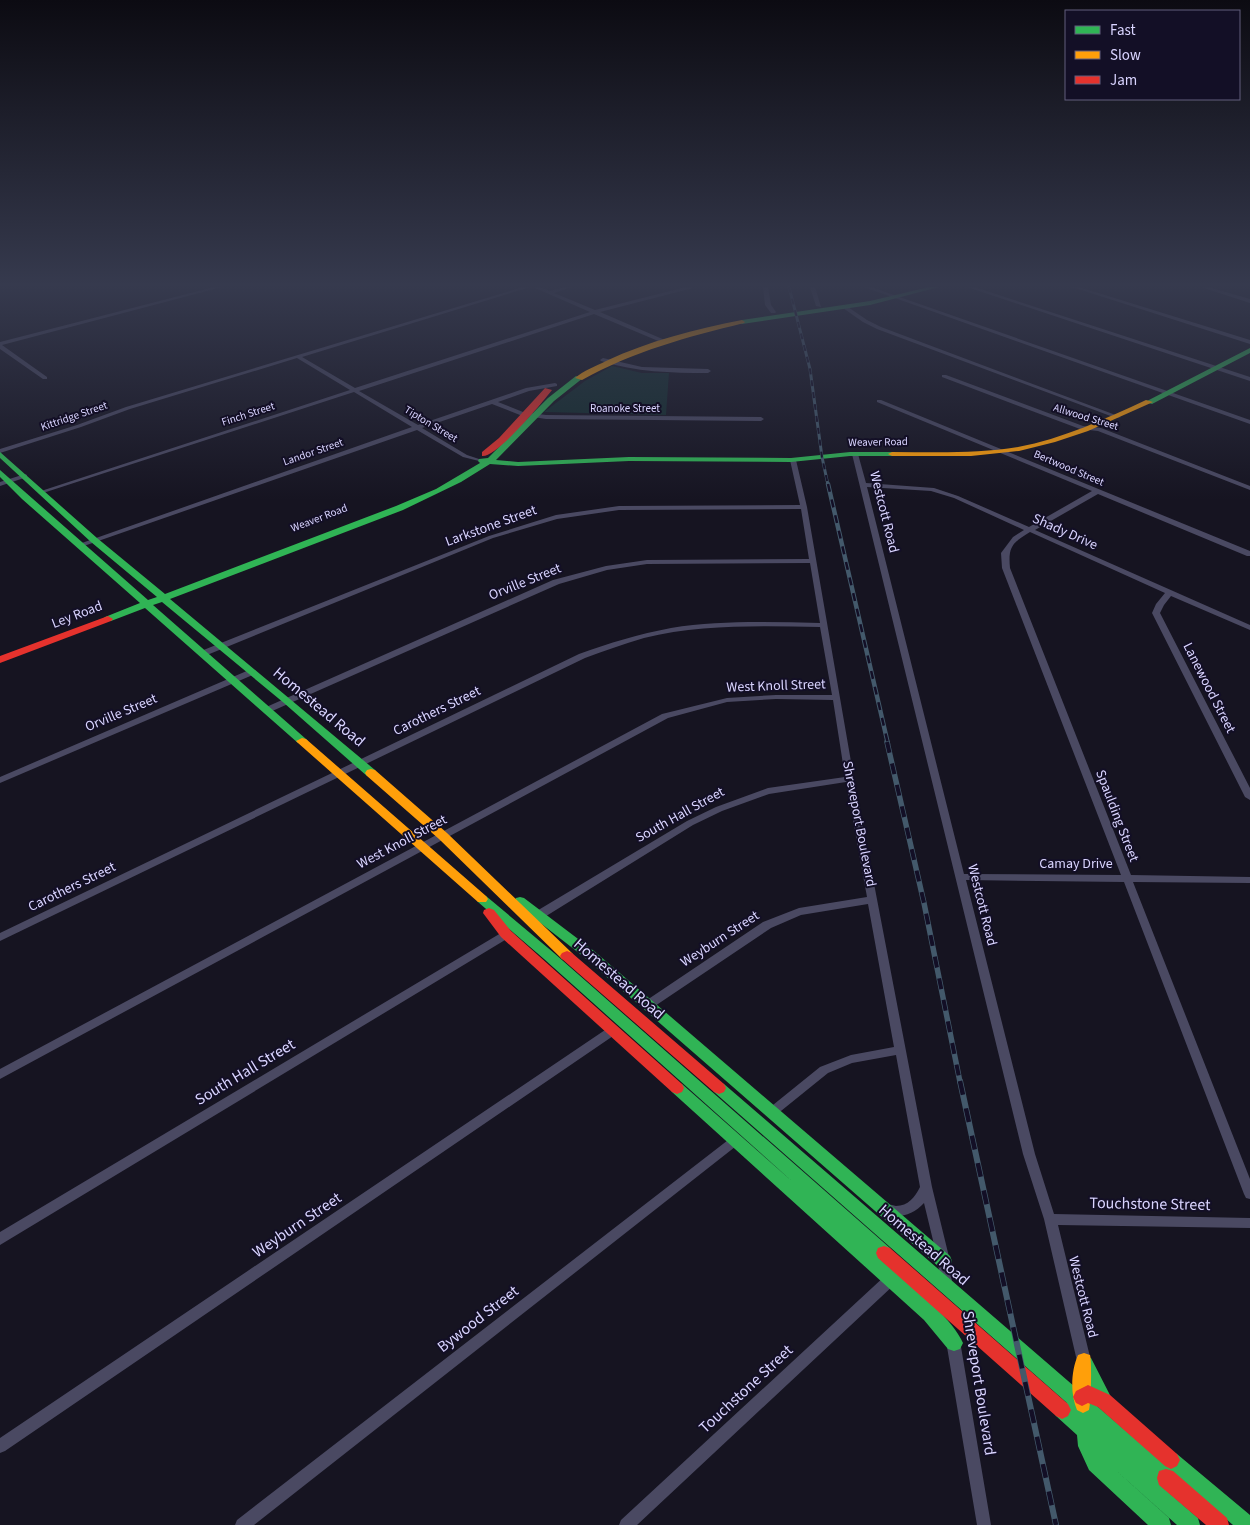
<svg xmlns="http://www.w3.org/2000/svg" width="1250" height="1525" font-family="'Source Sans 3',sans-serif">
  <rect width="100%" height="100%" fill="#161421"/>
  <path fill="#132c2d" d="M612 366 642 373H669L666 415 544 412 585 381Z"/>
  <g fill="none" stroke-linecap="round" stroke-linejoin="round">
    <path fill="#4a4962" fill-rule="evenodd" d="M214 287H222L2 345 47 377V379H43L0 349V342Z
      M523 287H530L302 357 355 388 590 312 533 287H539L550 291 565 287H571L554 293 595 310 686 287H693V288L600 312 667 341V343H663L594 314 359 391 418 425 526 388 555 383 557 384V386L529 391 498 402 523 412 546 415 761 417 764 419 761 421 546 419 520 415 492 404 422 428 467 455 479 459V461L463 457 417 430 81 547 79 546V544L412 427 354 392 43 493H39L38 492 350 390 297 358 130 409 81 427 0 453V449L77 425 126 407Z
      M763 287H768L771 305 776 312 775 313H771L765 305Z
      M810 287H815L821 307 816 306Z
      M864 287H871L1250 420V424Z
      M967 287H974L1250 377V381Z
      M1072 287H1079L1250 340V344Z
      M1201 287H1208L1250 299V303Z
      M845 305 867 320 881 327 1121 417 1116 418 877 329 863 322 843 308 842 307Z
      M603 358 642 367 708 369 711 371 708 373C671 373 636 372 601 361L600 360Z
      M942 375H946L1083 426 1101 428 1250 486V490L1098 431 1080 429 942 377Z
      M877 400H881L1250 551V556H1247L1098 494 1035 530 1250 625V630L1171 596 1164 605 1160 613 1250 788V800L1245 797 1152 613 1156 604 1165 593 1030 532C1012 543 1008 547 1010 568L1131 875 1250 877V883L1133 882 1250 1179V1199L1246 1198 1244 1194 1124 882 966 880 1035 1154 1054 1214 1250 1218V1228L1058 1225 1091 1361 1089 1366 1084 1368 1079 1366 1077 1361 1044 1219 1023 1154 852 454 855 452 858 454 866 483 934 488 958 496 1029 527 1092 491 877 402ZM867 487 931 491 954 498 1024 530 1013 537 1001 553 1002 568 1121 875 964 874Z
      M793 458 796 460 807 507 854 779 932 1187 950 1261 952 1283 951 1287 946 1289 941 1287 940 1283 938 1261 924 1203C913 1215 899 1219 884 1214L882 1210 884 1206C888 1204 891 1205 896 1206 908 1206 915 1197 920 1187L896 1055 852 1063 828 1073 776 1115 772 1117 768 1115 766 1112 768 1109 820 1067 851 1055 894 1047 868 904 801 915 771 928 652 1008 648 1009 644 1008 643 1005 644 1002 763 922 799 908 867 897 846 782 769 794 722 811 693 825 543 918H535L534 915 535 912 687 821 716 807 768 788 845 777 833 700 776 699 727 702 668 718 0 1079V1069L662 714 727 698 776 695H832L820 627C762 626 701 624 644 638 623 644 604 651 585 658L0 941V933L579 654C609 643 639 634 671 628 720 620 770 622 820 623L810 563 647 564 607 570 559 584 270 712 267 713 263 710 264 708 553 580 606 566 647 560 809 559 801 509 619 510 557 519 493 538 207 655H201L200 653 201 651 489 536 556 515 619 506 800 505 790 460Z
      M25 474 27 475V477L0 486V482Z
      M249 670H255L256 672 255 674 0 783V777Z
      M506 930 510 931 511 934 510 937 0 1245V1232Z
      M612 1027 616 1028 617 1031 616 1034 5 1451 0 1453V1438L608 1028Z
      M736 1135 740 1137 742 1140 740 1143 254 1525H235L237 1520 732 1137Z
      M891 1273 896 1275 897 1279 896 1283 637 1525H619L621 1520 886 1275Z
      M953 1335 958 1337 960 1341 991 1525H977L946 1341 948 1337Z"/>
    <path fill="#30b455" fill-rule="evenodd" d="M929 287H939L870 305 742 324 739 322 742 320 870 301Z
      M1250 348V353L1152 404 1145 402Z
      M576 376 583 378 554 401 496 460 518 462 629 457 791 458 850 452H892L896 454 892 456H850L791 462 629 461 518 466 490 464 461 482 403 510 170 599 375 770 377 773 375 776H367L284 703 162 602 153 605 306 739 308 741 306 743H298L145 608 111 621H105L103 619 105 617 140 603 22 499 0 477V470L148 600 157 597 91 542 0 458V452L97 538 165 594 396 506 436 489 480 463 478 461 479 459 488 458 548 398Z
      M482 895 486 896 554 953 890 1248 892 1253 890 1258 884 1260 880 1259C903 1280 951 1315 963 1343L960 1349 954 1351 948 1349 924 1320 672 1092 670 1088 672 1084 677 1082 682 1084 794 1183 544 959 478 902 476 899 478 896Z
      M520 897 524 898 594 951 950 1256 952 1261 950 1266 944 1268 938 1266 584 957 516 904 514 901 516 898Z
      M719 1082 724 1084 1163 1463 1162 1460 1165 1454 1171 1451 1177 1454 1250 1515V1525H1233L1174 1474 1175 1478 1173 1485 1166 1487 1160 1485 1198 1518 1200 1525H1177L1101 1457 1169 1518 1171 1525H1148L1089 1470 1078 1446 1077 1435 1056 1416 1053 1410 1056 1404 1062 1401 1067 1403 714 1092 712 1088 714 1084Z
      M1085 1356 1091 1358 1112 1399 1109 1405 1103 1408 1097 1405 1079 1370 1076 1364 1079 1358Z"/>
    <path fill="#ff9f0a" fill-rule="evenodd" d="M742 320 745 322 744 323C687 337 634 351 582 380L575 378C583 371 596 366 606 361 649 341 695 329 742 320Z
      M1146 400 1153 402 1088 431 1055 442 1019 451 971 456H892L888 454 892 452C934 452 976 454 1018 447 1062 439 1105 419 1146 400Z
      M302 738 306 739 486 896 488 899 486 902H478L298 743 296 741Z
      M371 769 375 770 447 833 572 953 574 956 572 959 567 961 562 959 439 839 367 776 365 773 367 770Z
      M1084 1353 1090 1355C1092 1360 1091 1405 1089 1410L1083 1413 1077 1410C1070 1394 1071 1371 1078 1355Z"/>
    <path fill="#e5322d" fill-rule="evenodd" d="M545 388 552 390C542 403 496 458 482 456V452L499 438Z
      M108 616 113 619 111 621 0 663V656Z
      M489 908 494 910 511 931 682 1084 684 1088 682 1092 677 1094 672 1092 501 937 483 913 484 910Z
      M567 951 572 953 724 1084 726 1088 724 1092 719 1094 714 1092 562 959 560 956 562 953Z
      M884 1246 890 1248 1068 1404 1071 1410 1068 1416 1062 1419 1056 1416 878 1258 876 1253 878 1248Z
      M1088 1385 1110 1395 1177 1454 1180 1460 1177 1466 1171 1469 1165 1466 1098 1407 1088 1403 1082 1406 1076 1403 1073 1397 1076 1391Z
      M1166 1469 1173 1471 1227 1518 1229 1525H1206L1159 1485 1157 1478 1159 1471Z"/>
    <defs>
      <path id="rail-far3" d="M789 287 810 369 822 457 828 485"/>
      <path id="rail-far2" d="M828 484 888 744"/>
      <path id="rail-far1" d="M887 742 924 903 960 1082"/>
      <path id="rail" d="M960 1081 1056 1525"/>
    </defs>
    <use href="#rail-far3" stroke="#43596b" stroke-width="3"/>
    <use href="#rail-far2" stroke="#43596b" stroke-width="4.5"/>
    <use href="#rail-far1" stroke="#43596b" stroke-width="5.5"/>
    <use href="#rail" stroke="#43596b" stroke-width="6"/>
    <use href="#rail-far3" stroke="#130f26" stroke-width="2" stroke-dasharray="6" stroke-linecap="butt"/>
    <use href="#rail-far2" stroke="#130f26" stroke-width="2.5" stroke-dasharray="8" stroke-linecap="butt"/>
    <use href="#rail-far1" stroke="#130f26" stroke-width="4" stroke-dasharray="11" stroke-linecap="butt"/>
    <use href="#rail" stroke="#130f26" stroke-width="4.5" stroke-dasharray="14" stroke-linecap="butt"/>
  </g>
  <linearGradient id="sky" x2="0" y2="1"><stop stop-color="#0c0b12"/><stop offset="0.57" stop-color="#363a4e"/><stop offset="1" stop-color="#363a4e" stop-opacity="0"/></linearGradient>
  <rect width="1250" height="500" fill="url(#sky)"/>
  <g text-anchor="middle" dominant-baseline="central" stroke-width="4" stroke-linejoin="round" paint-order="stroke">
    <g font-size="11" fill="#d9d4ff" stroke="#130f26">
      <text x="625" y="408">Roanoke Street</text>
      <text transform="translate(248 414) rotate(-18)">Finch Street</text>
      <text transform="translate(74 416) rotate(-19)">Kittridge Street</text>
      <text transform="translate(1086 417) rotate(17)">Allwood Street</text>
      <text transform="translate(431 424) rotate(31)">Tipton Street</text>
      <text transform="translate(878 442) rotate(-1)">Weaver Road</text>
      <text transform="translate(313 452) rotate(-19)">Landor Street</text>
      <text transform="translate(1069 468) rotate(23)">Bertwood Street</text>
      <text transform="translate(319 518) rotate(-21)">Weaver Road</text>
    </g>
    <g font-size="14" fill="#d9d4ff" stroke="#130f26">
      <text transform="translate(884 512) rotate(76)">Westcott Road</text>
      <text transform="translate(491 526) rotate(-20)">Larkstone Street</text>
      <text transform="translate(1065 532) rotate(24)">Shady Drive</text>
      <text transform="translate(525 582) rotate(-22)">Orville Street</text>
      <text transform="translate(77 615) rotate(-21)">Ley Road</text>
      <text transform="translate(776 686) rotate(-2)">West Knoll Street</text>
      <text transform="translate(1209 688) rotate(63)">Lanewood Street</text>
      <text transform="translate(437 711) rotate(-26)">Carothers Street</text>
      <text transform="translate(121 713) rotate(-23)">Orville Street</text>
      <text transform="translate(680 815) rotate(-29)">South Hall Street</text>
      <text transform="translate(1117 816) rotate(69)">Spaulding Street</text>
      <text transform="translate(859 824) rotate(79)">Shreveport Boulevard</text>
      <text transform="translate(402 842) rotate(-28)">West Knoll Street</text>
      <text x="1076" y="864">Camay Drive</text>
      <text transform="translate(72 887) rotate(-26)">Carothers Street</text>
      <text transform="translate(982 905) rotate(76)">Westcott Road</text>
      <text transform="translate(720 939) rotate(-33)">Weyburn Street</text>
      <text transform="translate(1083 1297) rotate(76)">Westcott Road</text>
    </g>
    <g font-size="16" fill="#d9d4ff" stroke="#130f26">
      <text transform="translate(319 707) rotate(40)">Homestead Road</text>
      <text transform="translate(619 979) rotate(41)">Homestead Road</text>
      <text transform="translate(245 1072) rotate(-31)">South Hall Street</text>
      <text transform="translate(1150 1204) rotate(1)">Touchstone Street</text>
      <text transform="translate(297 1225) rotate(-34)">Weyburn Street</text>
      <text transform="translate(924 1245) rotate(41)">Homestead Road</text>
      <text transform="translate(478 1319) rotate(-38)">Bywood Street</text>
      <text transform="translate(979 1383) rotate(81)">Shreveport Boulevard</text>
      <text transform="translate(746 1389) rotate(-43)">Touchstone Street</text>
    </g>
  </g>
  <rect x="1065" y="10" width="175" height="90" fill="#130f26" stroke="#625e7d"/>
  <rect x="1075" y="26" width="25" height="8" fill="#30b455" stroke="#625e7d"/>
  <text x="1110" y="35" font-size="15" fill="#d9d4ff">Fast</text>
  <rect x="1075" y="51" width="25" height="8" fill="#ff9f0a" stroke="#625e7d"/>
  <text x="1110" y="60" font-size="15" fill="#d9d4ff">Slow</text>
  <rect x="1075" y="76" width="25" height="8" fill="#e5322d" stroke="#625e7d"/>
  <text x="1110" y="85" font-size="15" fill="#d9d4ff">Jam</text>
</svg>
